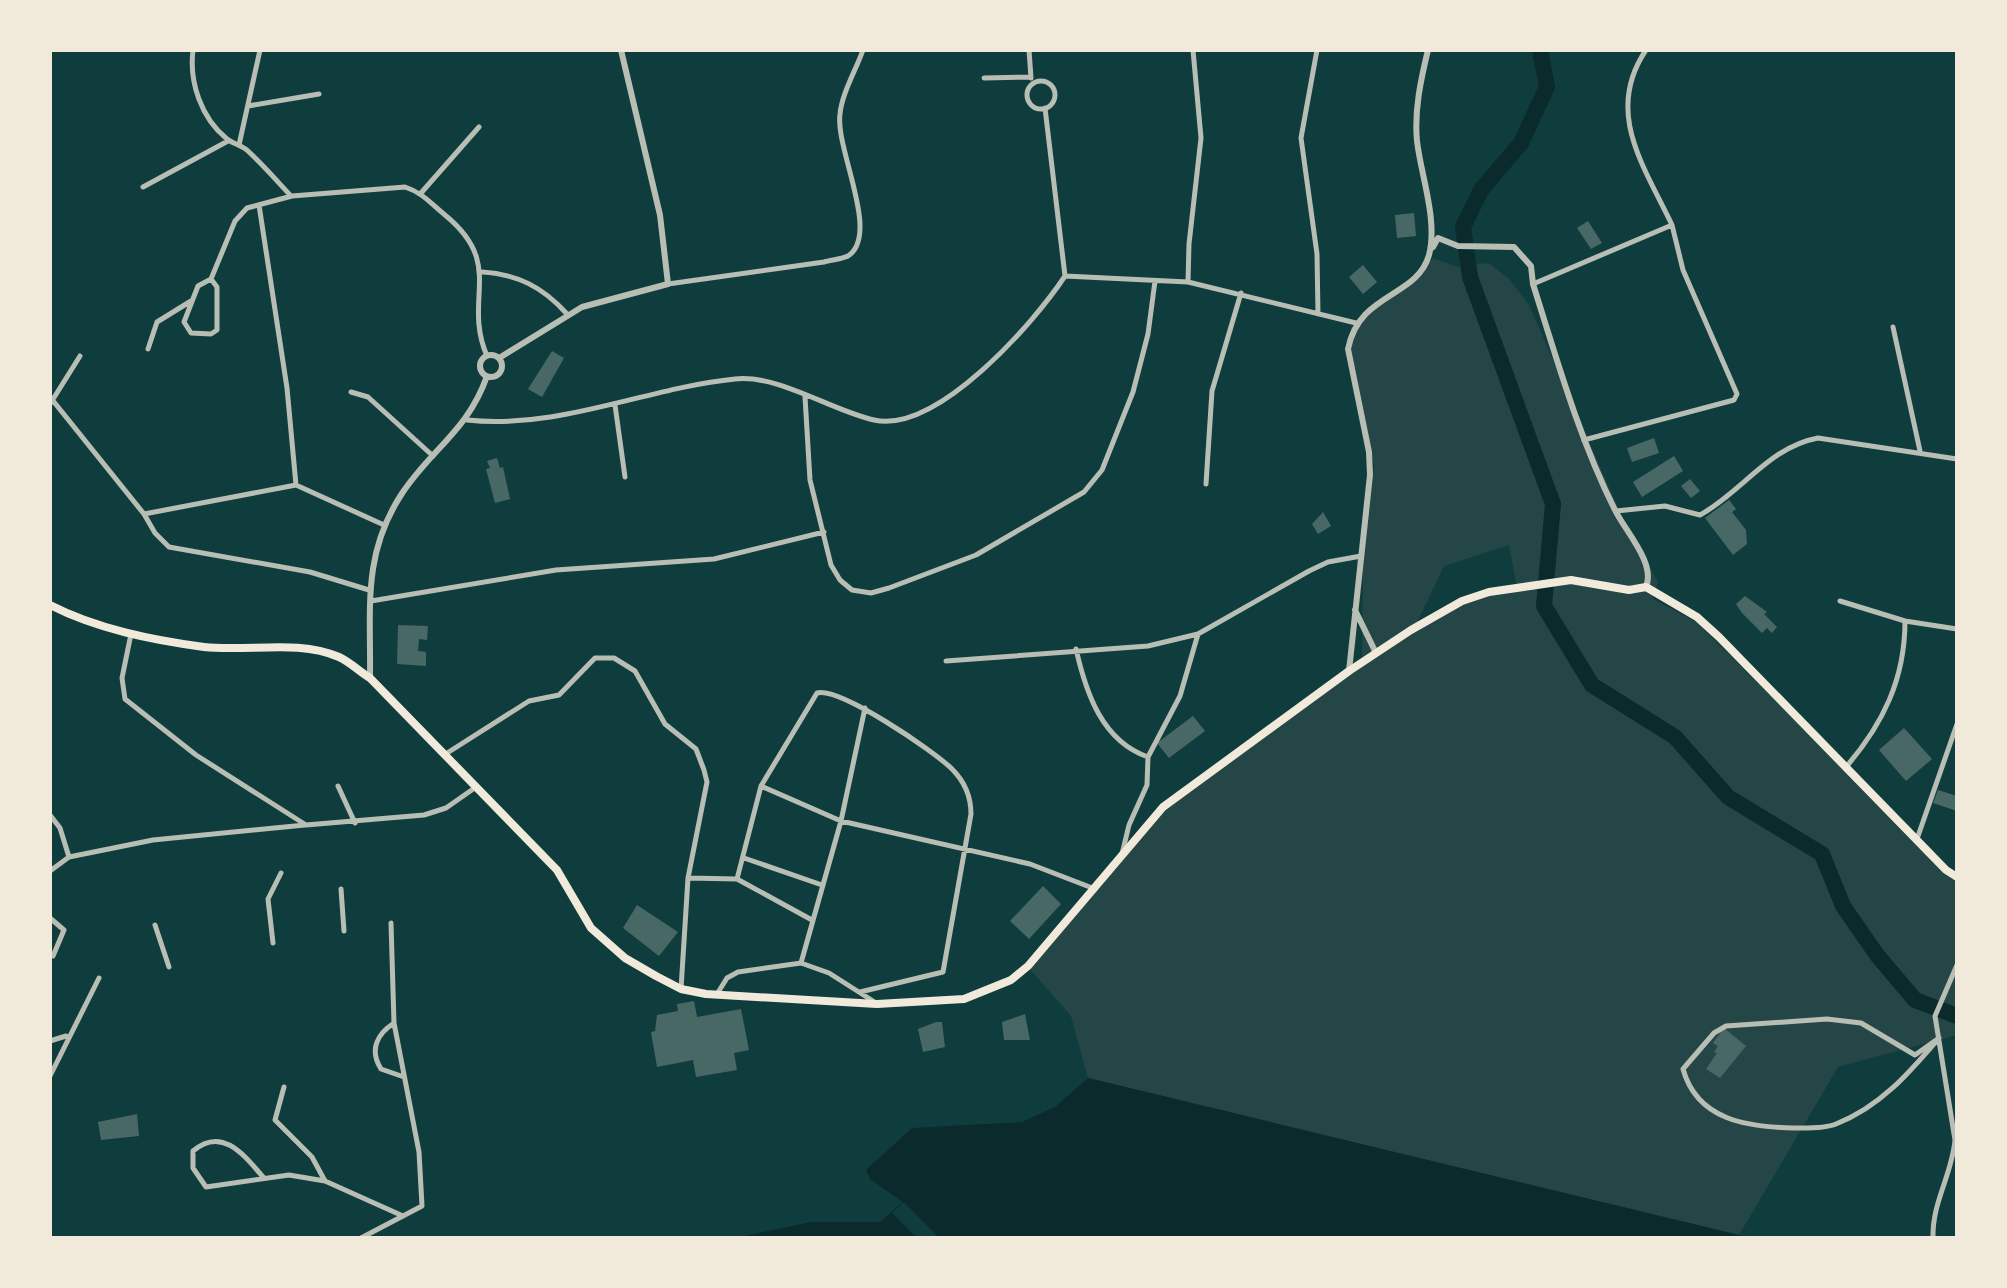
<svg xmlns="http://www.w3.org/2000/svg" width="2007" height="1288" font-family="Mulish,sans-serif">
  <rect width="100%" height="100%" fill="#0f3d3e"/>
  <path fill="#244646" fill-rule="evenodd" d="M1433 258 1457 267 1489 263 1510 280 1529 305 1623 519 1658 582 1653 599 1696 622 1957 879V1035L1838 1067 1739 1235 1088 1078 1071 1016 1029 968 1167 807 1362 662 1363 558 1374 466 1349 350C1357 305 1408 292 1433 258ZM1509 545 1517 587 1474 597 1413 631 1444 566Z"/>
  <path fill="#0a2a2b" d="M1088 1078 1739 1235 1746 1238H735L811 1222H880L903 1202 870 1179 866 1170 912 1128 1022 1122 1055 1107Z"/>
  <path fill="#0f3d3e" d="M904 1202 939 1238H917L892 1213Z"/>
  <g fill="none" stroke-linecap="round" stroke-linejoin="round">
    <path stroke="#0a2a2b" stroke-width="16" d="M1540 50 1547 87 1521 143 1481 190 1463 227 1470 277 1553 504 1544 606 1592 685 1675 737 1728 797 1822 854 1843 906 1877 955 1915 1000 1957 1016"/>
  </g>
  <path fill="#486865" d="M1414 213 1416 236 1397 238 1395 215Z
    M1588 221 1602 243 1591 249 1577 228Z
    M1363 265 1377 282 1363 294 1349 277Z
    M552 351 564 358 542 397 528 389Z
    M1654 438 1659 453 1632 462 1627 448Z
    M1674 456 1683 471 1642 497 1633 482Z
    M497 458 500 468 503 467 510 499 495 503 486 469 490 468 487 461Z
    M1690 479 1700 491 1691 498 1681 486Z
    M1729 500 1736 509 1732 512 1746 530 1747 544 1733 555 1705 518Z
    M1323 512 1331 526 1318 534 1312 524Z
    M1745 596 1767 612 1764 614 1777 627 1772 633 1767 628 1762 633 1742 613 1736 604Z
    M398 625 428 626 427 640 419 639 418 651 426 652V666L397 664Z
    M1193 716 1205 731 1169 758 1157 743Z
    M1904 728 1932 759 1906 781 1879 750Z
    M1938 790 1957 796V811L1933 803Z
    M1043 886 1061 904 1029 939 1010 921Z
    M637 905 678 932 659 956 623 928Z
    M694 1001 697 1017 741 1009 749 1050 734 1053 737 1070 696 1077 693 1060 657 1067 651 1032 655 1031 657 1015 678 1011 677 1004Z
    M1025 1014 1030 1040H1004L1002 1022Z
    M936 1022H942L945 1047 923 1052 918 1029Z
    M1724 1028 1746 1046 1720 1078 1706 1069 1717 1053 1714 1052 1718 1046 1713 1043Z
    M137 1114 139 1136 101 1140 98 1122Z"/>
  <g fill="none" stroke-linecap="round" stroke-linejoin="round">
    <path stroke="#b8beb3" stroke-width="5" d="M193 50C189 82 201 118 227 139 233 144 242 145 248 151 263 165 277 181 291 196
      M1029 50 1031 78
      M1317 50 1301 138 1317 254 1318 314
      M984 78 1031 77
      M1027 95a14 14 0 1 1 28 0a14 14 0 1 1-28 0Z
      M248 106 319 94
      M239 145 260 50
      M143 187 228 141
      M421 193 479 127
      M259 205 287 388 296 485
      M482 272C517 274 543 287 567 314
      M1065 276 1188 282 1356 323
      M211 279 217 287V330L211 334 191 333 184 322 198 286 211 279 235 221 247 208 292 196 405 187C423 193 430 203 445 215 506 265 462 298 487 356
      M1188 282 1189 244 1201 138 1193 50
      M668 284 824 262C831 260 842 259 848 256 881 234 835 149 840 114 842 93 856 70 863 50
      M1533 284 1672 225C1644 166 1604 112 1646 50
      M1893 327 1920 451
      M148 349 157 322 191 301
      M351 392 368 397 433 456
      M805 397 810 480 831 565 840 580 852 590 871 593 889 588 976 555 1084 492 1102 470 1133 392 1148 334 1155 281
      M54 402 144 514 296 485 384 525
      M50 404 80 356
      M615 405 625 477
      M467 420C560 430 645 388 735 379 778 374 832 411 874 420 937 434 1034 323 1065 276L1045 108
      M1584 440 1734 400 1737 394 1683 270 1672 225
      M1206 484 1212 391 1241 293
      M1616 511 1665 506 1700 515C1742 492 1769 447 1818 438L1957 459
      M144 514 155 533 169 547 310 572 369 590
      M371 601 556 570 714 559 824 532
      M1840 601 1905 621 1957 629
      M131 634 122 678 125 699 196 755 306 825 424 815 446 808 476 787
      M1076 649C1086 693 1102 741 1148 757
      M946 661 1148 646 1198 634 1309 571 1328 562 1361 556
      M444 755 529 701 559 695 595 658H614L635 671 665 724 696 749 704 770 707 782 688 878 681 989
      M1846 767C1883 724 1905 679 1905 621
      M338 786 355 823
      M761 786 841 821 1030 864 1095 889
      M50 815 60 828 69 857 50 871
      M1917 839 1957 724
      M1122 854 1129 825 1147 785 1148 757 1180 696 1198 634
      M69 857 153 840 305 825
      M744 858 822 885
      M688 878 737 879 761 786 817 693C840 687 934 751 952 769 965 782 971 796 971 814L943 972 860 992
      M737 879 812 920
      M341 889 344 931
      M50 918 64 930 53 956
      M155 925 169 967
      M273 943 268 899 281 873
      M801 963 841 821 865 708
      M717 994 727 978 738 972 801 963 829 973 873 1001
      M1827 1019 1861 1023 1915 1055 1939 1038C1909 1073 1880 1107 1836 1124 1824 1129 1806 1128 1793 1128 1747 1127 1697 1120 1683 1069L1714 1033 1726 1026Z
      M394 1023C377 1034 369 1050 381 1069L404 1077
      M50 1041 66 1036
      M50 1076 99 978
      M284 1087 275 1120 312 1157 325 1181
      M263 1177C244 1155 222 1126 193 1151V1168L206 1187 289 1175 325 1181 403 1216
      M361 1238 422 1206 419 1152 394 1023 391 923
      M1933 1238C1932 1202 1952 1175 1955 1140L1935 1016 1957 965"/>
    <path stroke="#b8beb3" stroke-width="6" d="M1433 247 1438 238 1458 246 1514 247 1531 266 1533 284C1557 360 1579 438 1615 510 1625 531 1656 563 1646 587
      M480 366a11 11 0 1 1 22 0a11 11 0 1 1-22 0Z
      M499 358 582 307 668 284 660 215 621 50
      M1355 610 1376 653
      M1349 671 1370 475 1369 452 1348 349C1359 292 1417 298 1429 255 1438 220 1421 176 1417 141 1414 110 1421 79 1428 50
      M370 678C371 610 362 555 401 495 430 450 468 431 487 376"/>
    <path stroke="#f1e9da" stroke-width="8" d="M50 605C97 629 152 640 204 647 248 652 298 639 339 657 350 662 360 672 370 678L557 870 591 928 625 958 656 976 681 989 706 994 877 1004 964 999 1011 980 1028 966 1163 807 1349 671 1411 630 1462 601 1489 592 1571 580 1629 590 1646 587 1697 617 1719 637 1946 870 1957 877"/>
  </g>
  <rect width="2007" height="1288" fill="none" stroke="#f1e9da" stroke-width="104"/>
</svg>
